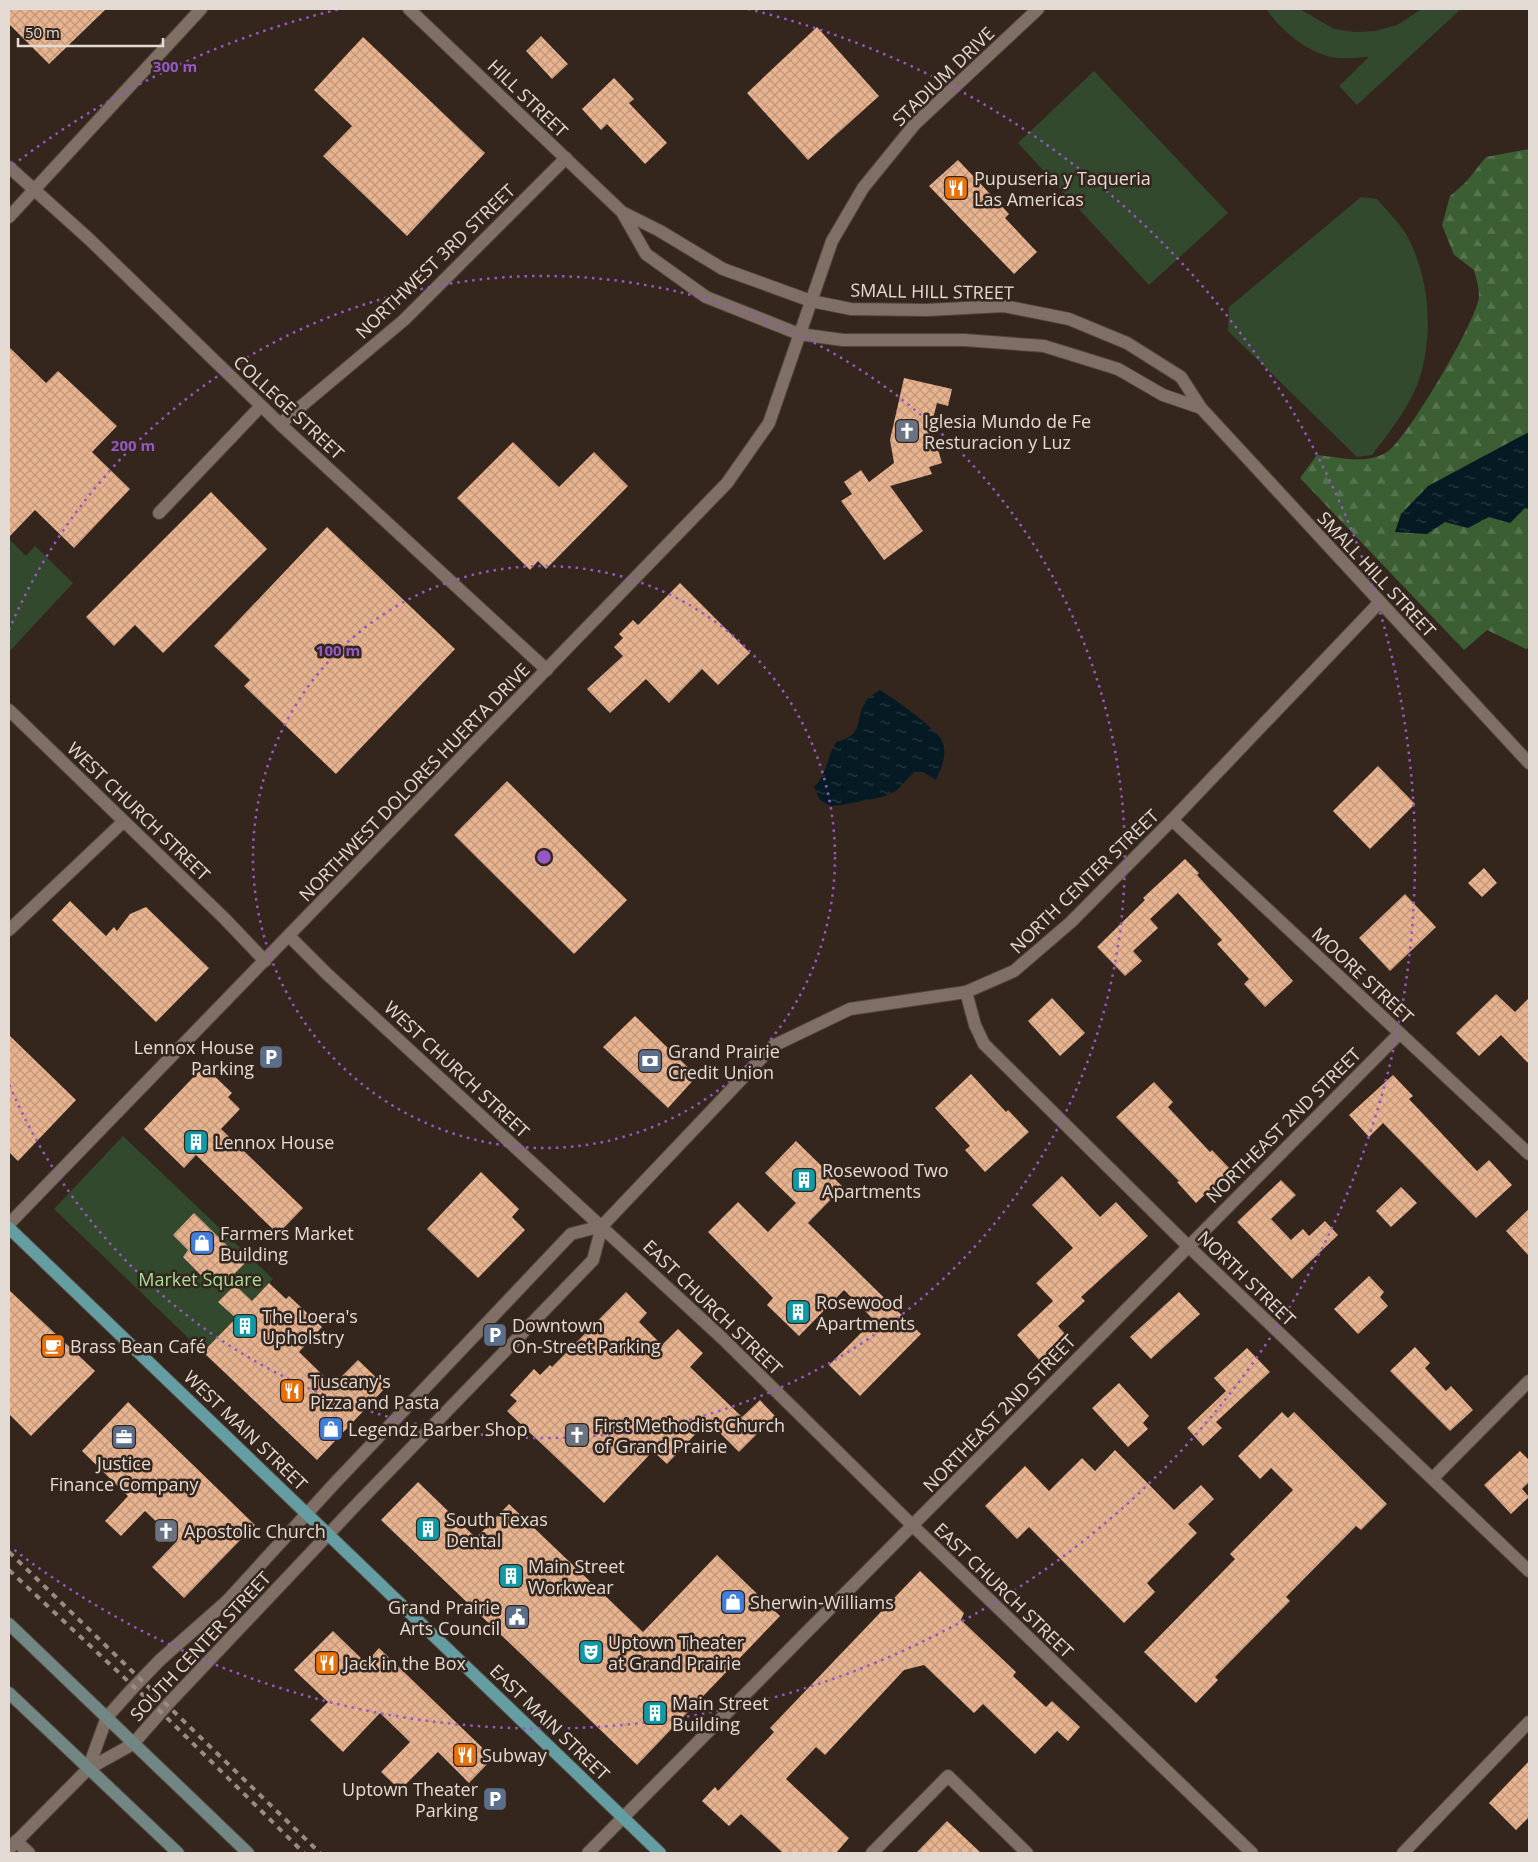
<svg xmlns="http://www.w3.org/2000/svg" width="1538" height="1862" font-family="'Open Sans',sans-serif">
  <defs>
    <pattern id="forest-firs" width="22" height="20" patternUnits="userSpaceOnUse" patternTransform="scale(1.25)"><rect width="22" height="20" fill="#3b5e33"/><path d="M5 1l3.5 6h-7zM16 11l3.5 6h-7z" fill="#577450"/></pattern>
    <pattern id="water-ripples" width="26" height="14" patternUnits="userSpaceOnUse" patternTransform="scale(1.25)"><rect width="26" height="14" fill="#051a22"/><path d="M2 4q2-2 4 0t4 0M15 11q2-2 4 0t4 0" fill="none" stroke="#293b41"/></pattern>
    <pattern id="building-cross-hatch" width="8" height="8" patternUnits="userSpaceOnUse" patternTransform="scale(1.25)"><rect width="8" height="8" fill="#e8b38f"/><path d="M0 0l8 8M0 8l8-8" fill="none" stroke="#bf967b"/></pattern>
  </defs>
  <rect width="100%" height="100%" fill="#34261d"/>
  <path fill="url(#forest-firs)" d="M1529 149V648L1526 649 1487 630 1464 650 1300 478 1317 455C1339 457 1366 465 1387 452 1406 441 1479 317 1479 296 1479 287 1476 278 1474 270L1454 255 1442 225 1450 196 1466 182 1486 157Z"/>
  <path fill="#32492d" d="M1266 9H1300L1334 29 1355 32 1375 31 1397 25 1422 9H1461L1357 105 1339 86 1369 57C1359 57 1348 59 1338 58 1309 55 1282 31 1266 9Z
    M1094 71 1228 213 1149 285 1018 143Z
    M1361 197 1377 199C1386 210 1399 222 1406 234 1430 277 1434 334 1419 380 1410 406 1389 433 1372 455L1357 457 1228 331 1229 307Z
    M9 539 26 556 35 546 73 583 9 652Z
    M123 1136 273 1279 203 1352 54 1209Z"/>
  <path fill="url(#water-ripples)" d="M1529 432V509L1525 508 1510 523 1489 517 1468 528 1445 522 1427 534 1395 532 1401 514 1428 486Z
    M880 690C892 697 935 728 941 739 949 753 941 768 936 780L923 772H914L896 791 882 797 841 805 831 806 820 800 814 787C828 773 826 759 836 742 865 735 854 721 865 703 868 697 874 694 880 690Z"/>
  <path fill="url(#building-cross-hatch)" d="M9 9H106L49 64 9 24Z
    M817 27 879 96 808 160 747 93Z
    M541 36 568 64 552 79 526 51Z
    M363 37 485 153 407 236 323 156 352 126 314 90Z
    M614 78 634 99 629 103 667 143 645 164 607 124 601 130 582 109Z
    M958 160 1009 214 1005 218 1037 252 1014 274 929 186Z
    M9 347 46 383 58 371 117 426 92 452 130 489 74 548 35 510 9 537Z
    M904 378 952 389 948 406 937 403 931 426 942 463 929 467 932 474 890 486 923 531 884 560 841 501 852 494 844 482 861 470 869 482 894 463 890 440Z
    M513 442 559 487 594 452 628 486 546 569 538 561 530 570 457 498Z
    M211 492 267 549 163 653 135 625 114 646 86 617Z
    M327 527 455 649 336 774 244 686 250 680 214 646Z
    M680 583 750 653 718 685 702 669 669 703 646 679 610 713 587 689 623 656 614 647 623 638 619 634 633 620 638 625Z
    M1378 766 1415 804 1370 849 1333 811Z
    M507 781 627 900 574 954 454 835Z
    M1185 859 1199 873 1197 875 1293 981 1265 1007 1244 984 1249 979 1217 944 1222 940 1178 893 1150 919 1158 928 1133 951 1142 961 1125 976 1097 947 1145 900 1143 898Z
    M1484 868 1497 883 1482 897 1468 883Z
    M1405 894 1436 927 1390 971 1359 938Z
    M70 901 106 936 114 927 117 931 130 914 146 907 209 968 156 1022 52 920Z
    M1496 994 1515 1012 1529 998V1064L1501 1035 1479 1056 1456 1033Z
    M1052 998 1085 1033 1060 1056 1028 1021Z
    M635 1016 697 1076 668 1108 603 1047Z
    M9 1035 76 1100 18 1161 9 1152Z
    M204 1066 232 1093 228 1097 240 1109 221 1129 303 1208 278 1234 196 1155 184 1168 144 1129Z
    M971 1074 1006 1112 1008 1110 1029 1132 985 1172 965 1150 970 1146 935 1108Z
    M1393 1075 1413 1096 1409 1099 1477 1171 1489 1160 1512 1185 1476 1218 1383 1123 1369 1137 1349 1115Z
    M1154 1082 1173 1102 1168 1107 1210 1152 1212 1150 1231 1170 1196 1203 1177 1182 1179 1181 1116 1117Z
    M796 1141 843 1187 808 1223 921 1334 860 1396 829 1365 874 1320 844 1290 799 1336 767 1305 773 1298 708 1232 738 1202 768 1232 796 1203 765 1173Z
    M481 1172 519 1209 512 1217 525 1230 478 1278 427 1229Z
    M1062 1176 1100 1217 1116 1202 1148 1236 1081 1297 1085 1301 1058 1326 1067 1336 1040 1361 1017 1335 1053 1301 1036 1283 1073 1248 1032 1205Z
    M1281 1180 1296 1195 1271 1219 1291 1240 1303 1229 1309 1236 1325 1221 1338 1235 1292 1279 1237 1222Z
    M1401 1187 1417 1203 1391 1227 1376 1211Z
    M1529 1209V1256L1506 1231Z
    M194 1213 245 1263 223 1285 207 1269 201 1275 183 1257 188 1250 173 1235Z
    M1369 1276 1384 1292 1380 1297 1388 1306 1358 1334 1334 1309Z
    M269 1283 286 1299 289 1296 322 1327 299 1352 333 1385 358 1360 386 1387 317 1460 203 1352 236 1318 218 1302 235 1285 252 1301Z
    M9 1290 95 1371 31 1436 9 1414Z
    M626 1292 647 1313 639 1322 662 1345 678 1329 703 1353 690 1367 742 1417 760 1400 775 1416 739 1452 708 1421 667 1464 653 1451 604 1503 507 1411 517 1401 510 1395 534 1369 540 1375 550 1365 552 1367Z
    M1179 1292 1200 1314 1151 1359 1130 1337Z
    M1415 1347 1430 1363 1425 1368 1446 1391 1451 1386 1473 1410 1450 1431 1390 1371Z
    M1247 1348 1270 1372 1216 1422 1222 1428 1203 1446 1187 1428 1226 1391 1214 1378Z
    M1119 1383 1149 1416 1143 1423 1148 1429 1128 1447 1092 1408Z
    M128 1402 255 1525 184 1598 152 1567 177 1541 145 1511 121 1536 105 1521 128 1496 82 1451Z
    M1282 1412 1288 1418 1294 1412 1387 1504 1361 1530 1356 1526 1286 1597 1290 1601 1215 1677 1218 1680 1196 1703 1144 1652 1235 1559 1230 1554 1293 1490 1271 1468 1260 1479 1238 1456Z
    M1115 1450 1174 1510 1201 1485 1214 1499 1188 1524 1197 1533 1147 1583 1155 1592 1124 1623 1029 1527 1017 1539 985 1506 1025 1466 1049 1491 1082 1458 1095 1471Z
    M1520 1451 1529 1460V1482L1522 1489 1529 1497 1511 1514 1484 1485Z
    M418 1482 476 1538 509 1504 643 1632 717 1555 780 1616 637 1765 381 1520Z
    M920 1571 964 1613 961 1620 1016 1672 1013 1676 1046 1707 1052 1701 1080 1727 1068 1741 1057 1731 1035 1754 983 1704 974 1713 924 1665 904 1670 825 1755 816 1747 786 1779 849 1838 836 1853H783L741 1814 729 1826 702 1801 715 1787 718 1791 774 1732 770 1728Z
    M333 1631 366 1663 379 1648 493 1758 469 1783 438 1752 400 1790 381 1772 410 1742 380 1713 343 1752 310 1720 328 1702 294 1670Z
    M1529 1761V1817L1516 1830 1489 1803Z
    M947 1821 981 1853H916Z"/>
  <g fill="none" stroke-linecap="round" stroke-linejoin="round">
    <defs>
      <path id="minor" d="M9 167 89 239 280 424 547 670
        M9 217 201 9
        M280 424 404 320 566 158
        M159 513 261 406
        M9 710 225 919 265 961
        M1172 820 1529 1154
        M9 930 123 822
        M289 936 327 974 721 1337 913 1526 1252 1853
        M966 992 975 1025 984 1044 1187 1245 1529 1571
        M1433 1478 1529 1381
        M16 1841 29 1853
        M588 1853 1400 1033
        M872 1853 948 1776 1027 1853
        M1403 1853 1529 1722"/>
      <path id="tertiary" d="M409 9 622 212 646 254 706 297 799 334 843 340H964L1044 346 1118 369 1163 395 1201 408
        M622 212 660 231 723 269 811 301 851 309 927 310 1004 306 1069 319 1127 343 1181 377 1201 408 1529 763
        M9 1224 727 483 769 423 832 241 863 188 915 124 1038 9
        M88 1769 107 1717 133 1688 160 1660 227 1601 334 1484 571 1234 602 1226
        M9 1849 88 1769 133 1744 168 1704 356 1505 593 1260 602 1226 773 1046 850 1009 966 992 1014 971 1071 922 1172 820 1379 603"/>
      <path id="secondary" d="M9 1624 248 1853
        M9 1693 178 1853"/>
      <path id="primary" d="M9 1228 660 1853"/>
    </defs>
    <use href="#minor" stroke="#50443c" stroke-width="14"/>
    <use href="#tertiary" stroke="#50443c" stroke-width="14"/>
    <use href="#secondary" stroke="#50443c" stroke-width="14"/>
    <use href="#primary" stroke="#50443c" stroke-width="14"/>
    <use href="#minor" stroke="#7f6f64" stroke-width="12"/>
    <use href="#tertiary" stroke="#7f6f64" stroke-width="12"/>
    <use href="#secondary" stroke="#728683" stroke-width="12"/>
    <use href="#primary" stroke="#649ea2" stroke-width="12"/>
    <path stroke="#978c84" stroke-width="4" stroke-dasharray="6 6" stroke-linecap="butt" d="M9 1552 320 1853
      M9 1570 161 1712 304 1853"/>
  </g>
  <g fill="none" stroke="#9558c4" stroke-width="2.5" stroke-dasharray="2.5 5">
    <circle cx="544" cy="857" r="291"/>
    <path d="M9 630A581 581 0 1 1 9 1084"/>
    <path d="M13 165A872 872 0 0 1 340 9M748 9A872 872 0 1 1 13 1549"/>
  </g>
  <defs>
    <symbol id="restaurant-square" viewBox="-11 -11 22 22"><rect x="-9" y="-9" width="18" height="18" rx="4" fill="#e8710a" stroke="#34261d"/><path d="M-5-6h1v4h1v-4h1v4h1v-4h1v5L-1.5 .5V6h-2V.5L-5-1ZM5-6V6H3V1.5H1.5Q1.5-4 5-6Z" fill="#fff"/></symbol>
    <symbol id="church-square" viewBox="-11 -11 22 22"><rect x="-9" y="-9" width="18" height="18" rx="4" fill="#6b7280" stroke="#34261d"/><path d="M-1.2-6h2.4v3.5h3.3v2.4h-3.3V6h-2.4V-.1h-3.3v-2.4h3.3Z" fill="#fff"/></symbol>
    <symbol id="parking-square" viewBox="-11 -11 22 22"><rect x="-9" y="-9" width="18" height="18" rx="4" fill="#5c6f8a" stroke="#34261d"/><path d="M-3.5-5.5H1a3.5 3.5 0 0 1 0 7H-1V5.5H-3.5ZM-1-3.4V-.6H.8a1.4 1.4 0 0 0 0-2.8Z" fill="#fff"/></symbol>
    <symbol id="bank-square" viewBox="-11 -11 22 22"><rect x="-9" y="-9" width="18" height="18" rx="4" fill="#5c6f8a" stroke="#34261d"/><path d="M-6-4H6V4H-6ZM0-2.3a2.3 2.3 0 1 0 0 4.6a2.3 2.3 0 1 0 0-4.6Z" fill="#fff"/></symbol>
    <symbol id="building-square" viewBox="-11 -11 22 22"><rect x="-9" y="-9" width="18" height="18" rx="4" fill="#0f9aa8" stroke="#34261d"/><path d="M-4-6H4V6H1V3H-1V6H-4ZM-2.5-4.3h1.7v1.8h-1.7ZM.8-4.3h1.7v1.8H.8ZM-2.5-1h1.7V.8h-1.7ZM.8-1h1.7V.8H.8Z" fill="#fff"/></symbol>
    <symbol id="shop-square" viewBox="-11 -11 22 22"><rect x="-9" y="-9" width="18" height="18" rx="4" fill="#3f7fe0" stroke="#34261d"/><path d="M-5-2.5h2.3a2.7 3.5 0 0 1 5.4 0H5L5.5 6h-11ZM-1.5-2.5h3a1.5 2.3 0 0 0-3 0Z" fill="#fff"/></symbol>
    <symbol id="cafe-square" viewBox="-11 -11 22 22"><rect x="-9" y="-9" width="18" height="18" rx="4" fill="#e8710a" stroke="#34261d"/><path d="M-5.5-4.5H6V0H3Q3 3.5 0 3.5H-2.5Q-5.5 3.5-5.5 0ZM3-3.2v2h1.7v-2ZM-6 4.5H4V6H-6Z" fill="#fff"/></symbol>
    <symbol id="office-square" viewBox="-11 -11 22 22"><rect x="-9" y="-9" width="18" height="18" rx="4" fill="#5c6f8a" stroke="#34261d"/><path d="M-6-3h4V-5.5h4V-3h4V5H-6ZM-1-4.5V-3h2v-1.5ZM-6 0V1H6V0Z" fill="#fff"/></symbol>
    <symbol id="civic-square" viewBox="-11 -11 22 22"><rect x="-9" y="-9" width="18" height="18" rx="4" fill="#5c6f8a" stroke="#34261d"/><path d="M-.6-6.5H3V-4.5H.6V-3L4-1V1h2V6H-6V1h2V-1L-.6-3ZM-1.2 2.5V6h2.4V2.5Z" fill="#fff"/></symbol>
    <symbol id="theatre-square" viewBox="-11 -11 22 22"><rect x="-9" y="-9" width="18" height="18" rx="4" fill="#0f9aa8" stroke="#34261d"/><path d="M-5-5.5Q0-4 5-5.5V0Q5 5 0 6Q-5 5-5 0ZM-3.3-2.5H-1v1.5H-3.3ZM1-2.5H3.3v1.5H1ZM-2.8 1Q0 5.5 2.8 1Z" fill="#fff"/></symbol>
  </defs>
  <g fill-rule="evenodd">
    <use href="#restaurant-square" x="942" y="174" width="28" height="28"/>
    <use href="#church-square" x="893" y="417" width="28" height="28"/>
    <use href="#parking-square" x="257" y="1043" width="28" height="28"/>
    <use href="#bank-square" x="636" y="1047" width="28" height="28"/>
    <use href="#building-square" x="182" y="1128" width="28" height="28"/>
    <use href="#building-square" x="790" y="1166" width="28" height="28"/>
    <use href="#shop-square" x="188" y="1229" width="28" height="28"/>
    <use href="#building-square" x="784" y="1298" width="28" height="28"/>
    <use href="#building-square" x="231" y="1312" width="28" height="28"/>
    <use href="#parking-square" x="481" y="1321" width="28" height="28"/>
    <use href="#cafe-square" x="39" y="1332" width="28" height="28"/>
    <use href="#restaurant-square" x="278" y="1377" width="28" height="28"/>
    <use href="#shop-square" x="317" y="1415" width="28" height="28"/>
    <use href="#church-square" x="563" y="1421" width="28" height="28"/>
    <use href="#office-square" x="110" y="1423" width="28" height="28"/>
    <use href="#building-square" x="414" y="1515" width="28" height="28"/>
    <use href="#church-square" x="152" y="1517" width="28" height="28"/>
    <use href="#building-square" x="497" y="1562" width="28" height="28"/>
    <use href="#shop-square" x="719" y="1588" width="28" height="28"/>
    <use href="#civic-square" x="503" y="1603" width="28" height="28"/>
    <use href="#theatre-square" x="577" y="1638" width="28" height="28"/>
    <use href="#restaurant-square" x="313" y="1649" width="28" height="28"/>
    <use href="#building-square" x="641" y="1699" width="28" height="28"/>
    <use href="#restaurant-square" x="451" y="1741" width="28" height="28"/>
    <use href="#parking-square" x="481" y="1785" width="28" height="28"/>
  </g>
  <g text-anchor="middle" dominant-baseline="central" stroke-width="5" stroke-linejoin="round" paint-order="stroke">
    <g font-size="18" fill="#e3dad3" stroke="#34261d">
      <text transform="translate(943 76) rotate(-44)">STADIUM DRIVE</text>
      <text transform="translate(528 98) rotate(44)">HILL STREET</text>
      <text transform="translate(435 261) rotate(-44)">NORTHWEST 3RD STREET</text>
      <text transform="translate(932 291) rotate(1)">SMALL HILL STREET</text>
      <text transform="translate(289 407) rotate(43)">COLLEGE STREET</text>
      <text transform="translate(1377 574) rotate(47)">SMALL HILL STREET</text>
      <text transform="translate(414 782) rotate(-46)">NORTHWEST DOLORES HUERTA DRIVE</text>
      <text transform="translate(139 811) rotate(44)">WEST CHURCH STREET</text>
      <text transform="translate(1084 881) rotate(-44)">NORTH CENTER STREET</text>
      <text transform="translate(1363 975) rotate(43)">MOORE STREET</text>
      <text transform="translate(457 1069) rotate(43)">WEST CHURCH STREET</text>
      <text transform="translate(1283 1125) rotate(-45)">NORTHEAST 2ND STREET</text>
      <text transform="translate(1247 1278) rotate(44)">NORTH STREET</text>
      <text transform="translate(713 1307) rotate(44)">EAST CHURCH STREET</text>
      <text transform="translate(999 1413) rotate(-46)">NORTHEAST 2ND STREET</text>
      <text transform="translate(246 1430) rotate(44)">WEST MAIN STREET</text>
      <text transform="translate(1004 1590) rotate(44)">EAST CHURCH STREET</text>
      <text transform="translate(200 1646) rotate(-47)">SOUTH CENTER STREET</text>
      <text transform="translate(550 1722) rotate(44)">EAST MAIN STREET</text>
    </g>
    <g font-size="18" fill="#e3dad3" stroke="#34261d" text-anchor="start">
      <text x="974" y="178">Pupuseria y Taqueria<tspan x="974" dy="21">Las Americas</tspan></text>
      <text x="924" y="421">Iglesia Mundo de Fe<tspan x="924" dy="21">Resturacion y Luz</tspan></text>
      <text x="254" y="1047" text-anchor="end">Lennox House<tspan x="254" dy="21">Parking</tspan></text>
      <text x="668" y="1051">Grand Prairie<tspan x="668" dy="21">Credit Union</tspan></text>
      <text x="214" y="1142">Lennox House</text>
      <text x="822" y="1170">Rosewood Two<tspan x="822" dy="21">Apartments</tspan></text>
      <text x="220" y="1233">Farmers Market<tspan x="220" dy="21">Building</tspan></text>
      <text x="816" y="1302">Rosewood<tspan x="816" dy="21">Apartments</tspan></text>
      <text x="262" y="1316">The Loera's<tspan x="262" dy="21">Upholstry</tspan></text>
      <text x="512" y="1325">Downtown<tspan x="512" dy="21">On-Street Parking</tspan></text>
      <text x="70" y="1346">Brass Bean Café</text>
      <text x="310" y="1381">Tuscany's<tspan x="310" dy="21">Pizza and Pasta</tspan></text>
      <text x="594" y="1425">First Methodist Church<tspan x="594" dy="21">of Grand Prairie</tspan></text>
      <text x="348" y="1429">Legendz Barber Shop</text>
      <text x="124" y="1463" text-anchor="middle">Justice<tspan x="124" dy="21">Finance Company</tspan></text>
      <text x="446" y="1519">South Texas<tspan x="446" dy="21">Dental</tspan></text>
      <text x="184" y="1531">Apostolic Church</text>
      <text x="528" y="1566">Main Street<tspan x="528" dy="21">Workwear</tspan></text>
      <text x="750" y="1602">Sherwin-Williams</text>
      <text x="500" y="1607" text-anchor="end">Grand Prairie<tspan x="500" dy="21">Arts Council</tspan></text>
      <text x="608" y="1642">Uptown Theater<tspan x="608" dy="21">at Grand Prairie</tspan></text>
      <text x="344" y="1663">Jack in the Box</text>
      <text x="672" y="1703">Main Street<tspan x="672" dy="21">Building</tspan></text>
      <text x="482" y="1755">Subway</text>
      <text x="478" y="1789" text-anchor="end">Uptown Theater<tspan x="478" dy="21">Parking</tspan></text>
    </g>
    <g font-size="18" fill="#a7df9b" stroke="#34261d">
      <text x="200" y="1279">Market Square</text>
    </g>
  </g>
  <circle cx="544" cy="857" r="8" fill="#9558c4" stroke="#34261d" stroke-width="2.5"/>
  <g font-size="15" text-anchor="middle" font-weight="bold" fill="#9558c4" stroke="#34261d" stroke-width="5" stroke-linejoin="round" paint-order="stroke">
    <text x="175" y="72">300 m</text>
    <text x="133" y="451">200 m</text>
    <text x="338" y="656">100 m</text>
  </g>
  <rect width="1538" height="1862" fill="none" stroke="#e3dad3" stroke-width="20"/>
  <path d="M18 38v8h145v-8" fill="none" stroke="#e3dad3" stroke-width="2.5"/>
  <text x="25" y="38" font-size="15" fill="#e3dad3" stroke="#34261d" stroke-width="4" paint-order="stroke">50 m</text>
</svg>
